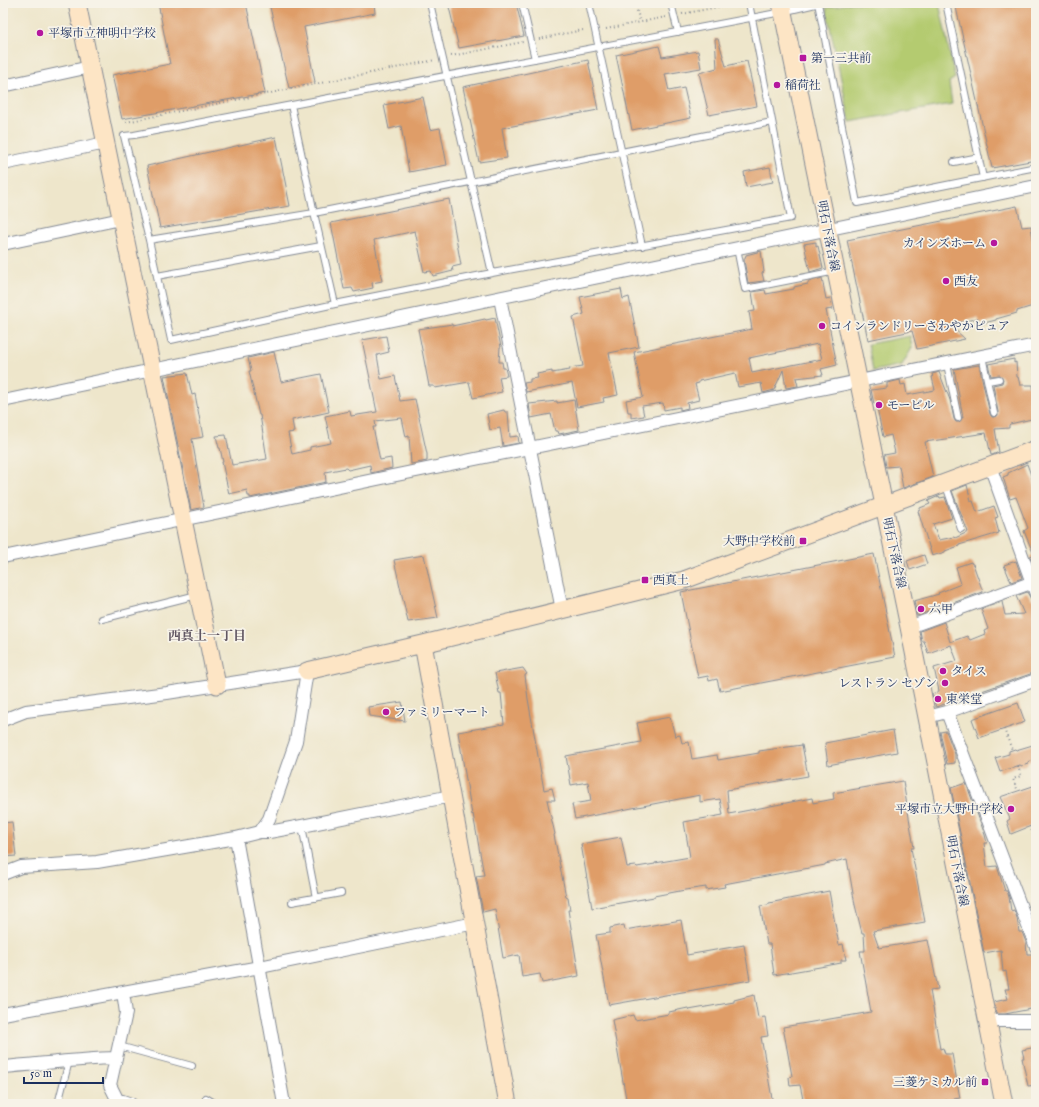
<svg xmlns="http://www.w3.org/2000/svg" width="1039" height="1107" font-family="'IM FELL English','Noto Serif JP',serif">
  <rect width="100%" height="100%" fill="#f7f3e8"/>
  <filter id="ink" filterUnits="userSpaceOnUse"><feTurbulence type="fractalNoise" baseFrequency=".025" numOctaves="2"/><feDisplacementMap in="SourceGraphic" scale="8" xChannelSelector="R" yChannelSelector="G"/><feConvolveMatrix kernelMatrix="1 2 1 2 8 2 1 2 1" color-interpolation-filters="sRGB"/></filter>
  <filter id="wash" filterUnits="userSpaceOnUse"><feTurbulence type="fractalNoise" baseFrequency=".012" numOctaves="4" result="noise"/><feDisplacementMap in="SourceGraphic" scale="16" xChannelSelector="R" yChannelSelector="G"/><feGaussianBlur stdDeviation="0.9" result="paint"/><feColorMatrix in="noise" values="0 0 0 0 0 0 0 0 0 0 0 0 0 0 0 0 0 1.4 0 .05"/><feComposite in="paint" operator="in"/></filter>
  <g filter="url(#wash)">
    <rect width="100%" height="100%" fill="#eee6cb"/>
    <path fill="#b4cb70" stroke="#687d67" d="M852 3H939L955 78 949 82 952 104 850 122 826 8Z
      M910 336 912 348 902 365 873 371 868 344Z"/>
    <g id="blocks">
      <path fill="#df9d68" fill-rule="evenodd" d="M158 3H246L265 93 122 119 112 75 170 64Z
        M269 3H374L375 13 304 27 315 82 289 88Z
        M448 3H516L524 36 459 48Z
        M955 3H1036V160L992 168Z
        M715 39H718L726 66 747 61 757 106 709 115 699 73 717 68Z
        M659 46 662 57 698 51 701 68 665 74 669 91 684 88 691 118 632 130 616 55Z
        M588 60 598 110 502 128 507 158 479 162 463 87Z
        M423 97 430 130 440 128 447 165 409 172 401 126 389 129 384 105Z
        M276 137 290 206 160 228 147 166Z
        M770 167 773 182 746 187 744 172Z
        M449 199 461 265 452 267 453 271 433 276 431 271 424 272 415 231 374 240 382 281 372 283 373 288 354 292 352 288 344 289 331 223Z
        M1017 206 1022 227 1031 226 1036 257V305L1017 311V313L996 319V320L980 324 978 318 950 325 965 339 917 349 912 331 868 340 847 240Z
        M816 242V247L818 246 823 268 810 272 804 244Z
        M761 251 764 272 762 273 764 281 748 283 744 260 746 255Z
        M822 278 826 299 830 298 832 309 826 310 837 365 821 369 823 375 796 378 798 386 786 388 783 370 774 390 763 393 761 383 738 387 735 373 699 381V383L695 384 699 400 687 403 688 408 680 410V407L664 410 663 403 642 406 644 416 631 418V412H628L626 400 643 397 634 352 752 329 749 312 755 311 752 292 765 290 766 294 794 289V287L808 284V282ZM818 344 822 359 752 373 749 358Z
        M621 289 623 299 629 297 639 347 609 353 618 395 603 398 604 402 577 407 572 383 526 392 524 383 530 382V379L538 378 537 374 552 371V373L570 370 569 368 583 366 573 317 584 314 580 297Z
        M495 318 501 347H500L499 362H502L503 368H505L507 376 499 377 502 392 473 398 469 382 435 388 434 386H429L418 329 446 325 452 324V326L485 319 486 320Z
        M386 336 389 352 377 355 381 379 395 376 400 401 415 399 427 454V461L411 464 409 436 406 437 402 418 375 421 376 427H373L380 460 391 458 392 468 371 473 370 465 348 470 346 468 325 472 326 482 250 498V496H248L247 490 229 494 222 462H223L220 448H219L216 436 226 435 232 465 267 459 260 415H259L249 371H251L248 358 274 352 281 382 321 374 329 412 292 420 294 432 288 433 292 454 310 450V447L331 443 325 416 350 411 351 416 377 412 362 340Z
        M1014 359V363L1016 362 1017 377H1018L1020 385H1033L1036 418 1010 424 1009 425V428L995 429 999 452 992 455H991L986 433 925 442 933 477 903 488 899 466 886 467 884 455 895 453 891 435 883 437 876 404H874L871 390 887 388V383L900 380 901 385 905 384 907 395 935 390 932 377H933L932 374 939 372 950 400 954 419 956 422H959L963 417 954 369 979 365 990 414 992 417H995L998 415V412L993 385 1002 383 1003 379 1000 375 991 376 988 364Z
        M187 373 192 395 195 394 203 437 192 439 204 507 191 510 164 376Z
        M574 400 579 430 559 434 558 431H555L551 414 531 418 529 404 557 401V403Z
        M504 410 505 412H508L510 437 518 436 519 443 503 446 500 428 490 430 487 414Z
        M1027 464 1036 489V572L1030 556 1034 555 1024 531 1028 528 1016 497 1010 499 1003 477 1008 475V473Z
        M967 485 971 501H973L977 512 994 506 998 517 995 518 999 533 959 545V546L945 551V552L932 556 918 511 920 510V508L930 504 928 501 939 496 940 498 945 497 952 518 933 524 939 540 954 537 955 538 968 532 952 491Z
        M874 554 895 657 720 691 717 679 709 681 708 676 698 678 681 592Z
        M424 555 438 618 408 622 394 560Z
        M924 555 927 564 910 570 907 561Z
        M1016 561 1022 578 1011 582 1004 565Z
        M971 562 972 564H973L983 592 917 616 914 601 939 594 938 593 961 584 956 567Z
        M1027 592 1031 599 1036 601V672L936 707 932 694 939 691 934 668 957 661 951 645 928 653 924 641H922L920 631 944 622 950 642 967 636 970 640 985 634 984 631 988 629 981 609 1002 602 1005 615 1024 614 1016 596Z
        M523 668 527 674 525 675 528 699 544 790 552 788 555 800H547L555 834 554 835 566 897 568 898 570 910H568L579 976 542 983 540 974 522 977 519 955 503 958 495 909 483 912 476 876 484 875 473 814 472 815 458 732 504 724 501 693H499L495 673Z
        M402 702 405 721 369 716 368 707Z
        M1018 703 1025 722 979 738 972 719Z
        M670 717 675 736 680 735 682 743 689 742 692 759 717 755 718 760 759 753V751L802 745 808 776 727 790 729 814 812 798 813 803 834 799 833 793 903 781 914 848H911L925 922 873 931 879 948 928 940 938 989 930 990 940 1049 943 1048 945 1054H952L960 1098 923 1104H804L800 1085 790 1086 789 1077 792 1076 783 1027 871 1012 860 951H865L864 933H862L855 905 847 859 825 864V865L724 884 725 887 706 890V887L685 890 654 896V897L592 908 581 844 621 837 627 867 636 866 637 867 655 864V863L690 857 684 822 723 815 720 799 700 802V795L575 819 572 804 591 801 588 782 571 785 566 756 641 742 637 723Z
        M893 730 897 752 828 765 825 743Z
        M946 731 955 754V763L947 764 940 732Z
        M1036 744V759L1028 762V764L1022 766 1020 765 1000 772 995 758 1009 754V751L1015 749 1016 750Z
        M966 783 985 835 987 843H984L987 867 997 866 1005 891H1007L1009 897 1011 911 1014 910 1017 918 1019 932H1022L1026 942 1027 954H1033L1036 974V1008L1005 1014H996L994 1002 1008 999 1005 989H1009L1006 971 1003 972 1001 950 984 953 951 788Z
        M1036 785V824L1011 834 1007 821 1010 819 1000 797Z
        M12 822 16 856 3 857V823Z
        M829 891 839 945 843 944 846 960H841V963L820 967 774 975 770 944H767L760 906 768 905 769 903Z
        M681 920 687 955 744 945 750 980 609 1005 596 935 610 933V928L624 925 625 930Z
        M754 995 758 1018 765 1017 768 1036 761 1037 773 1104H627L612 1020 633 1015 635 1020 669 1014V1012L688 1008 689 1010 734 1002V1000Z
        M1036 1047V1085L1028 1086 1022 1058H1024L1022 1050Z"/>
    </g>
  </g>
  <g filter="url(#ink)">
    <use href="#blocks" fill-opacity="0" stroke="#848a94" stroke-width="1"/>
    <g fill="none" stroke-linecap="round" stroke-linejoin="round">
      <defs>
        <path id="lane" d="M430 3 492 273
          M522 3 535 59
          M589 3 642 246
          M671 3 678 32
          M749 3 791 218 492 273 335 304 171 340 149 240 314 213 772 122
          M818 3 857 203 1036 167
          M946 3 983 178
          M291 105 314 213 335 304
          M954 162 979 157
          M149 240 124 136 134 135 782 12 820 3
          M737 248 745 289 836 271
          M157 276 321 246
          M982 356 994 413
          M947 364 958 418
          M988 381 999 379
          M945 483 961 529
          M102 619 197 595
          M302 826 316 898
          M292 902 341 893
          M119 1046 192 1066
          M206 1098 216 1104
          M58 1104 69 1061"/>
        <path id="street" d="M3 86 90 67
          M3 164 106 143
          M3 244 121 219
          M500 298 562 610
          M3 401 1036 186
          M990 466 1036 594
          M3 557 392 476 1036 345
          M909 627 1036 581
          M947 712 1036 680
          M927 717 947 712 1036 947
          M3 720 26 711 167 693 307 671 296 741 269 819 260 832 236 838 97 862 21 867 3 874
          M260 832H269L302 826 451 796
          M236 838 284 1104
          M123 992 126 1013 110 1085 117 1099 131 1104
          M3 1014 260 967 475 923
          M987 1021H1036
          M3 1067C41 1064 78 1059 116 1058"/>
        <path id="secondary" d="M77 3 217 685
          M781 3 909 627 1004 1104
          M423 644 508 1104
          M307 671 423 644 684 580 1036 449"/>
      </defs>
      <use href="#lane" stroke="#848a94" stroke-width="8"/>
      <use href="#street" stroke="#848a94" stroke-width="14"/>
      <use href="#secondary" stroke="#848a94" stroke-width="19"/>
      <path stroke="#848a94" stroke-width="2" stroke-dasharray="1 3" stroke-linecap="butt" d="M635 3 640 22
        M682 14 738 3
        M606 29 666 17
        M539 39 583 30
        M451 56 523 42
        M126 122 435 60
        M1004 729 1012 750
        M1018 766 1021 776 1013 779 1018 791
        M1030 826 1036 843"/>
      <use href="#lane" stroke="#fff" stroke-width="6"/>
      <use href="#street" stroke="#fff" stroke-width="12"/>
      <use href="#secondary" stroke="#fde5c5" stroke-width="17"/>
    </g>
  </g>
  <g fill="#b5179e" stroke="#f7f3e8" stroke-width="1.5">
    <circle cx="40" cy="33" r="4"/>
    <rect x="799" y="54" width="8" height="8" rx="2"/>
    <circle cx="777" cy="85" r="4"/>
    <circle cx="994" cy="243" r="4"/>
    <circle cx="946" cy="281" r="4"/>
    <circle cx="822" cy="326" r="4"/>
    <circle cx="879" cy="405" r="4"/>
    <rect x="799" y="537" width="8" height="8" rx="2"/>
    <rect x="641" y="576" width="8" height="8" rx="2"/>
    <circle cx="921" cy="609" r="4"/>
    <circle cx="943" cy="671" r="4"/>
    <circle cx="945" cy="683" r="4"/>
    <circle cx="938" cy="699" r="4"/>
    <circle cx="386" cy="712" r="4"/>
    <circle cx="1011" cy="809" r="4"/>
    <rect x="981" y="1078" width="8" height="8" rx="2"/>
  </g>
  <g text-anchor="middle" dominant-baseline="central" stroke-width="3.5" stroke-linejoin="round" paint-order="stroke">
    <g font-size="12" fill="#1b2f5e" stroke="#f7f3e8" text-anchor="start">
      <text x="48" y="33">平塚市立神明中学校</text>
      <text x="811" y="58">第一三共前</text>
      <text x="785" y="85">稲荷社</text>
      <text x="986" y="243" text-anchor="end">カインズホーム</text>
      <text x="954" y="281">西友</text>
      <text x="830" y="326">コインランドリーさわやかピュア</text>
      <text x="887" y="405">モービル</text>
      <text x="795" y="541" text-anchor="end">大野中学校前</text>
      <text x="653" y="580">西真土</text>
      <text x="929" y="609">六甲</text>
      <text x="951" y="671">タイス</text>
      <text x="937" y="683" text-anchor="end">レストラン セゾン</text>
      <text x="946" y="699">東栄堂</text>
      <text x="394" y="712">ファミリーマート</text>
      <text x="1003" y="809" text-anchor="end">平塚市立大野中学校</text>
      <text x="977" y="1082" text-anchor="end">三菱ケミカル前</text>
    </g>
    <g font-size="12" fill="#1b2f5e" stroke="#f7f3e8">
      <text transform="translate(828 236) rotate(79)">明石下落合線</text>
      <text transform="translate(894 553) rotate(78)">明石下落合線</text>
      <text transform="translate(957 871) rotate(79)">明石下落合線</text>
    </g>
    <g font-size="13" font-weight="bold" fill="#605662" stroke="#f7f3e8">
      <text x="207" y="636">西真土一丁目</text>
    </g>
  </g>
  <rect width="1039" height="1107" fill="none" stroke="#f7f3e8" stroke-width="16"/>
  <path d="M24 1077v6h79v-6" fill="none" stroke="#1b2f5e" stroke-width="2"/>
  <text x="30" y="1077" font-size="12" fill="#1b2f5e" stroke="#f7f3e8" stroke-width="3" paint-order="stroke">50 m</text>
</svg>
